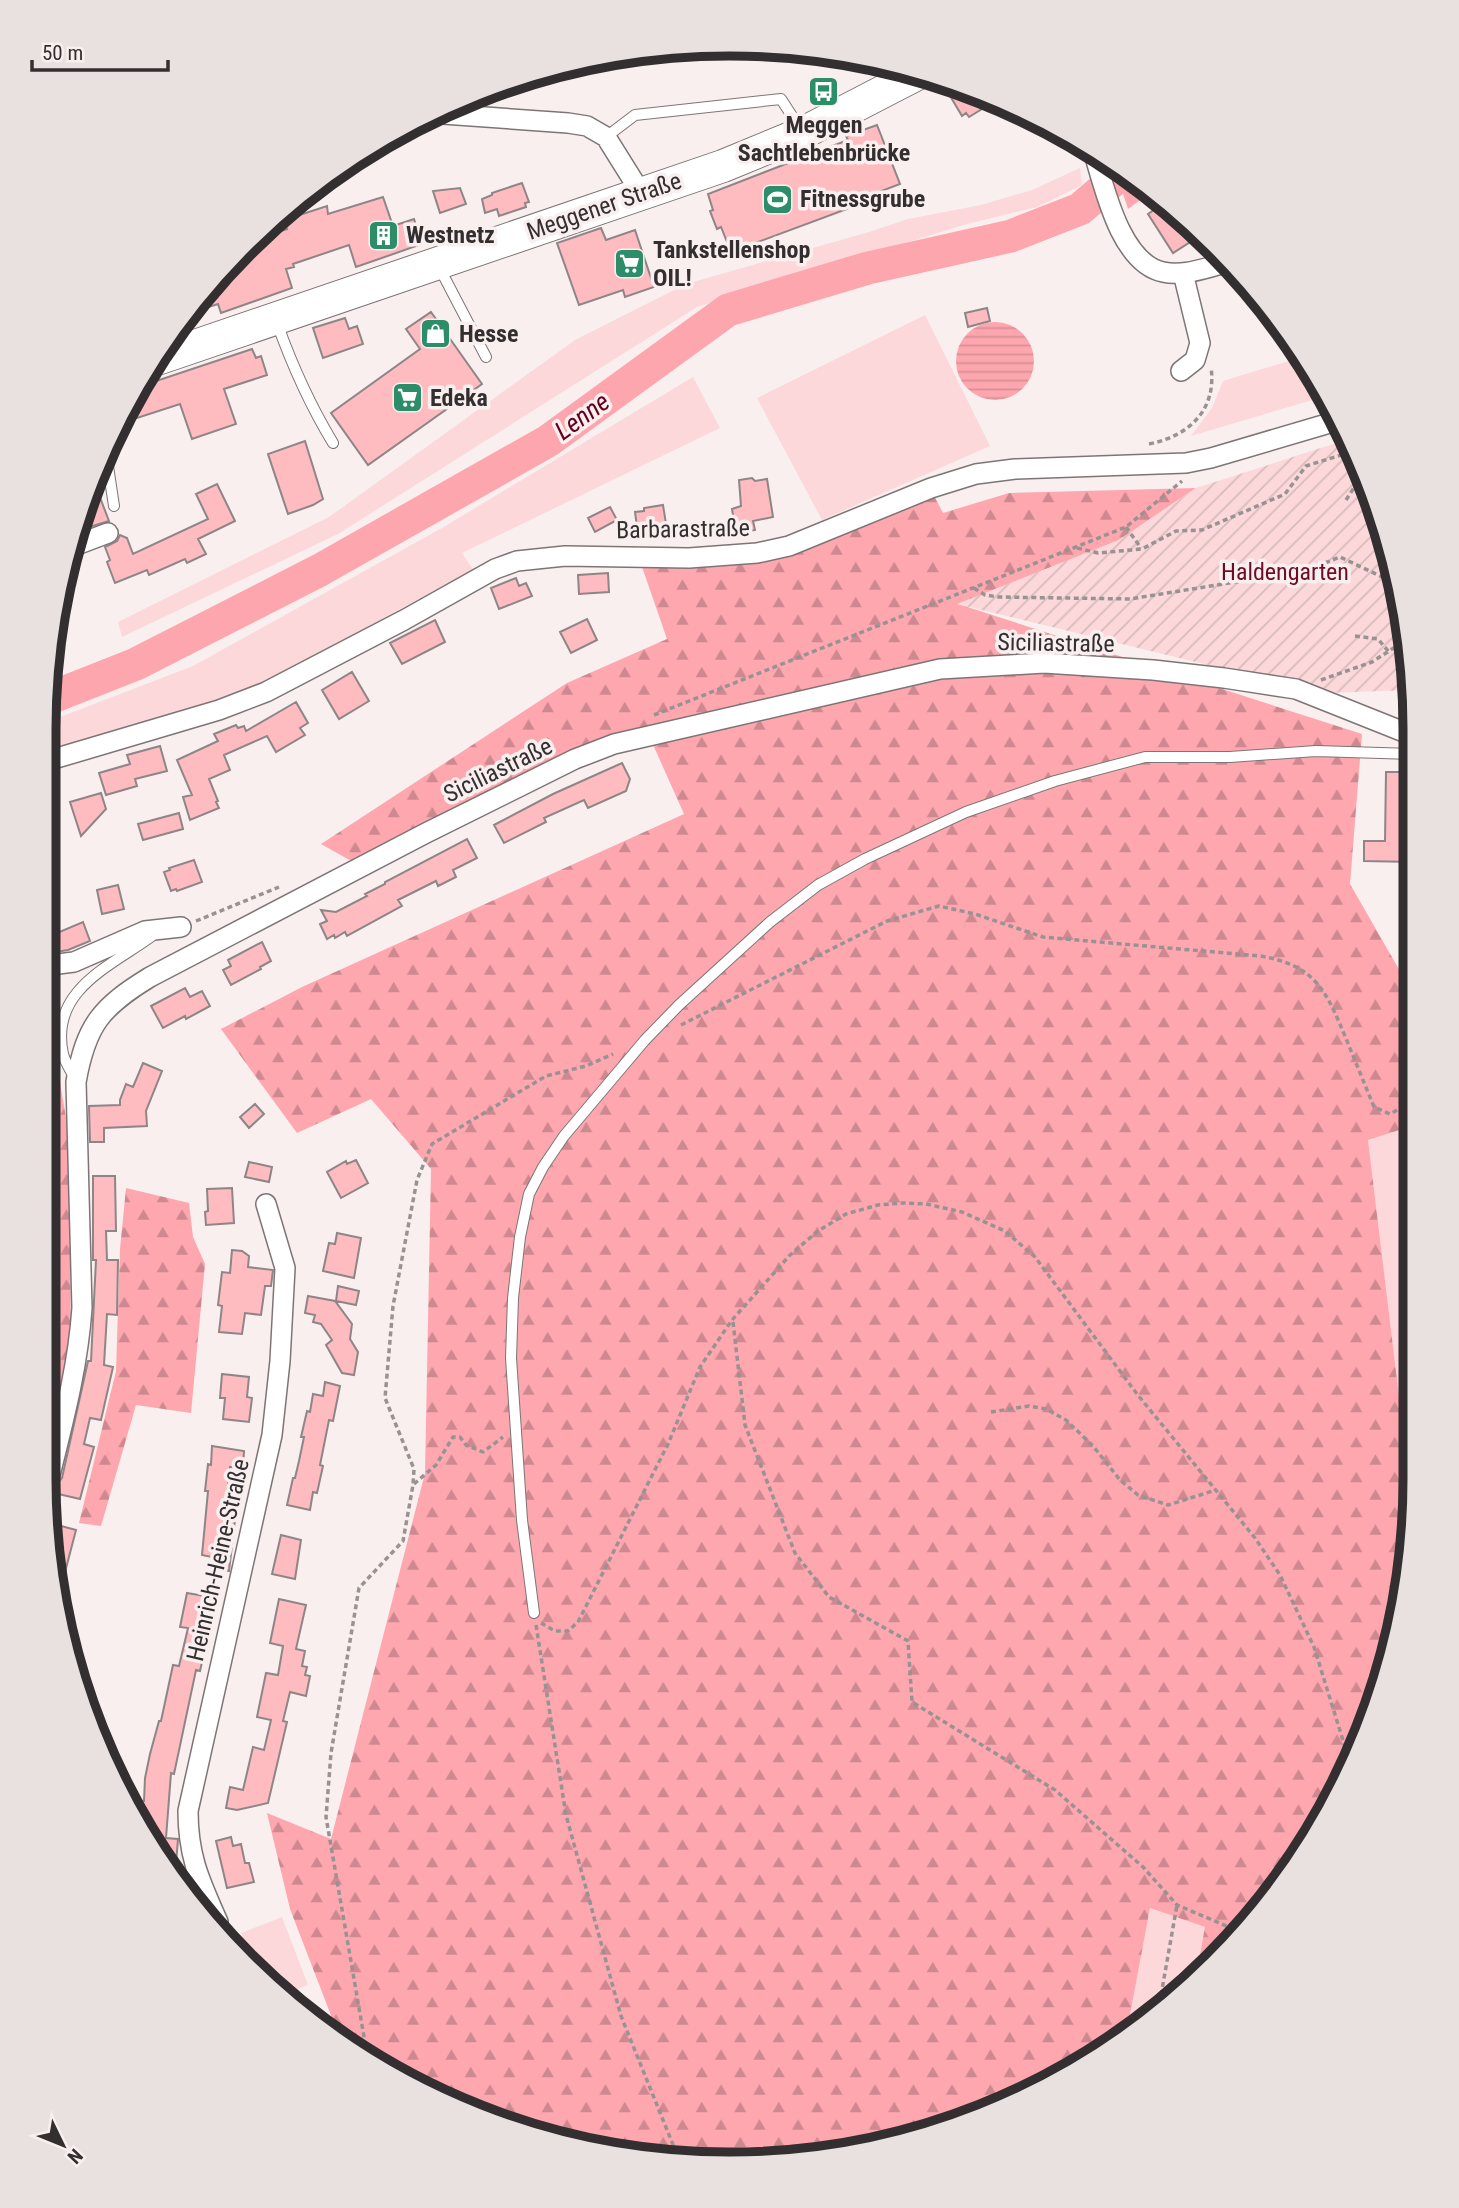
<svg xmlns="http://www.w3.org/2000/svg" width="1459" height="2208" font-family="'Roboto Condensed',sans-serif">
  <defs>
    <pattern id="forest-firs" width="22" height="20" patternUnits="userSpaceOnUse" patternTransform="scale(1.75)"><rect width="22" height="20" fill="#fea7af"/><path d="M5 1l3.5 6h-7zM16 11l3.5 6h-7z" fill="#ce888f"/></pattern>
    <pattern id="garden-furrows" width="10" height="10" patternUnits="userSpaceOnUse" patternTransform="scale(1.75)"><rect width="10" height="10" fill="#fcd8da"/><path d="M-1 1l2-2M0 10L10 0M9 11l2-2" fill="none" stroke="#d8babb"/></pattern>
    <pattern id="water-rules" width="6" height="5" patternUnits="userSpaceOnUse" patternTransform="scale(1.75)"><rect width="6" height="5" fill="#fda6ae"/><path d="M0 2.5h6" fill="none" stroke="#d98f96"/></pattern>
  </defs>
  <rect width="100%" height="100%" fill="#f9efef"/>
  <path fill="#fcd8da" d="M1080 168 1082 185 1037 207 967 224 697 307 338 534 122 637 118 622 329 517 575 340 686 284 869 232 908 219 981 205 1032 190Z
    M925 315 990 446 822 520 757 398Z
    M1302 357 1326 396 1191 436 1212 408 1223 381Z
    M693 377 720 428 462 553 473 569 268 681 169 716 50 749V721L193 666 442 528Z
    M1412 1126 1410 1487 1368 1140Z
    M1150 1908 1205 1927 1196 1976 1147 2022 1126 2036Z
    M282 1917 308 1985 285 1994 250 1956 241 1933Z"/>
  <path fill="url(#forest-firs)" d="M1114 166 1151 192 1128 209Z
    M1196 488 1119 540 958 604 1362 734 1350 884 1412 992V1126L1368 1140 1410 1487 1409 1568 1345 1781 1245 1931 1196 1976 1205 1927 1150 1908 1126 2036 1072 2073 864 2151 684 2163 467 2112 346 2042 332 2018 290 1909 267 1813 331 1839 425 1473 431 1169 371 1099 297 1133 221 1029 302 987 684 814 646 729 353 862 321 844 567 683 667 639 641 564 757 563 932 492 943 513 1009 493Z
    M50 1036H52L69 1135 71 1348 50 1446Z
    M126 1188 189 1203 193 1237 205 1264 191 1413 136 1405 101 1526 79 1523 116 1371 120 1249Z"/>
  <path fill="url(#garden-furrows)" d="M1349 439 1392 552 1414 690 1324 693 957 604 1119 540 1196 488Z"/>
  <path fill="url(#water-rules)" d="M956 361a39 39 0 1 1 78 0a39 39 0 1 1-78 0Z"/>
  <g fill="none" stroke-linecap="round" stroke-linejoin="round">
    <path stroke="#fda6ae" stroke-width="33" d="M50 698 136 664 320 570 548 441 728 310 868 268 1011 236 1080 209 1123 172"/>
  </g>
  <path fill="#febbc0" stroke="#8e8586" stroke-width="2" d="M956 83 983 95 995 101 969 117 966 113 962 116 946 89Z
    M877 125 900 184 845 205 847 209 731 252 721 227 717 229 710 211 713 210 708 194 848 140 846 136Z
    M522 183 529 202 525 203 526 207 499 216 497 209 485 213 482 199 492 195V193Z
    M460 188 466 204 440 213 433 191Z
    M383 197 393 226 414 219 422 244 356 267 349 245 293 264 294 267 286 269 292 288 221 313 218 304 190 313 214 277 253 240 287 229 284 220 327 206 328 214Z
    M1165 202 1182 214 1201 235 1173 253 1148 214Z
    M601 228 606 240 635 230 654 287 625 297 623 290 579 305 557 243Z
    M987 308 990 321 968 327 965 313Z
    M431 312 482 384 368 465 331 413 420 349 406 329Z
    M345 318 349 329 357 326 363 344 323 358 313 328Z
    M252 349 256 358 261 356 267 375 224 389 236 424 192 439 180 404 137 418 132 401 141 386Z
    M305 441 323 499 313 505 288 514 268 454Z
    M752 478 755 481 767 479 773 517 753 521 755 530 736 533 732 509 741 506 739 480Z
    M217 484 235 521 198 539 206 554 187 563 185 559 149 575 147 570 115 583 107 562 110 560 105 547 117 541 120 535 127 538 133 554 208 519 196 494Z
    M96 487 109 521 83 529 91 504Z
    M663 505 667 530 638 535 635 512 644 511V508Z
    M610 507 617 520 595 532 588 518Z
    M608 573 609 592 579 594 578 575Z
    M516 578 519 586 526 583 532 596 499 609 491 588Z
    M587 619 597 640 571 653 560 632Z
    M435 620 445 642 402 664 390 643Z
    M352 672 369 701 339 719 322 690Z
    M296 702 308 723 300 728 305 735 276 752 267 736 224 755 230 770 209 779 218 801 216 802 219 808 190 820 183 797 192 795 177 760 218 741 214 734 236 725 238 728 244 726 246 731Z
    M160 746 167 771 135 779 137 786 106 795 99 773 130 764 127 755Z
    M622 763 630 779 626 791 588 808 584 800 544 818 546 822 504 843 494 825 553 794Z
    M1386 772H1413V862L1364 861V841H1385Z
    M101 793 106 809 81 836 70 802Z
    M179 813 183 829 143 840 138 824Z
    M467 839 477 858 453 870 456 877 438 886 436 881 398 900 402 906 347 936 345 932 335 938 334 935 327 939 320 924 327 921 321 910 336 912 367 896 365 894 385 884V882Z
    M194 860 202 882 177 891 176 889 171 891 164 872 170 870 169 868Z
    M118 885 124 909 102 914 97 890Z
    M83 922 90 941 68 950 50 953V939L58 935 57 933Z
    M262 942 271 961 260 967 261 969 231 985 223 970 231 966 228 960Z
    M185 988 190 997 202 991 210 1006 186 1019 185 1016 163 1028 151 1006Z
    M143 1063 162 1071 146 1111 147 1126 104 1128V1142H90L89 1106 120 1105V1100L126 1084 133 1087Z
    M255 1104 264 1114 249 1128 240 1117Z
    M356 1160 368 1183 341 1198 327 1172 346 1161 347 1164Z
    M249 1162 272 1167 269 1182 245 1177Z
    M93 1176H115L116 1231H106L107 1260H118L117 1315 107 1314 104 1365 113 1367 101 1420 90 1418 84 1444 94 1447 80 1499 54 1493 56 1485 62 1478 88 1361H91L96 1260H93Z
    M232 1188 234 1223 206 1225 205 1212 208 1211 207 1189Z
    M337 1233 361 1238 354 1278 323 1271 329 1243 335 1244Z
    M232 1250 242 1251 249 1256 248 1267 273 1270 271 1286H265L261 1315 245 1313 242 1334 219 1332 222 1306 218 1305 222 1272 230 1273Z
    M338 1286 359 1291 356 1305 336 1301Z
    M308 1296 335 1301 352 1324 350 1339 358 1352 354 1375 342 1373 326 1345 332 1340 321 1324 313 1322 315 1315 305 1313Z
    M222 1374 249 1377 247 1397 252 1398 249 1422 223 1419 225 1398H220Z
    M325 1382 340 1386 333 1421 329 1420 320 1465 323 1466 317 1493 313 1492 310 1510 287 1505 293 1478H295L299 1461 304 1437H301L307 1411 310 1412 313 1394 323 1396Z
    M212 1446 244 1451 243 1469 230 1467 225 1510 236 1511 229 1571 212 1567V1557L202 1555 208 1491H205L208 1464 211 1465Z
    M50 1523 76 1530 64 1576 51 1573Z
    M281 1535 301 1540 295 1579 272 1574Z
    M187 1593 211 1597 203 1635 208 1636 200 1671 196 1670 174 1774 171 1773 166 1838 178 1839 176 1864 164 1863V1865L160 1860 135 1810 136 1801H144L145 1778 150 1754 159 1721H161L173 1665 179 1666 188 1628 180 1627Z
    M279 1599 306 1605 296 1649 305 1651 302 1666 307 1667 305 1675 310 1676 306 1696 290 1692 283 1721 287 1722 268 1803 237 1810 226 1808 230 1787 243 1790 253 1747 264 1750 271 1720 257 1717 266 1673 278 1675 283 1646 270 1643Z
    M231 1837 233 1846 241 1844 245 1863H249L254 1882 227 1888 216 1841Z"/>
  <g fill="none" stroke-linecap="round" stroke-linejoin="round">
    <defs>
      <path id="service" d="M606 137 635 115 781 99 801 130
        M439 267 486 357
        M277 323C292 365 310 405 333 443
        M106 453 114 506
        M75 1079C71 1071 65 1062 63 1054 49 990 111 966 152 936
        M534 1613 522 1520 511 1358 513 1298 520 1237 529 1194 543 1167 564 1136 645 1040 679 1005 770 922 818 885 865 859 966 812 1055 781 1145 757H1230L1316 751 1413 754"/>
      <path id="minor" d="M429 113 568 123 587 126 606 137 641 193
        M1093 150C1104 186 1120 263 1163 272 1184 277 1207 267 1227 263
        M1181 371 1195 360 1200 343 1183 273
        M79 544 108 533
        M50 760 219 710 266 692 404 620 495 569 517 561 565 556 689 558 757 553 789 546 931 488 976 474 1015 469 1186 463 1211 458 1340 420
        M50 965 74 962 145 931 181 927
        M50 1475C64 1419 78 1366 82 1308L76 1082C86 1025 101 1007 150 977L426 833 575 759 614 744 940 669 1044 663 1153 670 1224 678 1296 689 1414 736
        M218 1922C200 1881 188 1857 188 1811L272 1435 280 1361 285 1268 266 1204"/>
      <path id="primary" d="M160 358 723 166 803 133 919 73"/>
    </defs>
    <use href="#service" stroke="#7d7575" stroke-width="12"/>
    <use href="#minor" stroke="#7d7575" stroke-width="22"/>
    <use href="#primary" stroke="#7d7575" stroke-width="34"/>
    <path stroke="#999292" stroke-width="3.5" stroke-dasharray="5 3.5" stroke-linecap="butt" d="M1149 444C1189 436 1217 410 1211 367
      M1346 500 1363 474
      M1126 527 1141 548
      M1077 548 1098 553 1142 549 1176 531 1202 530 1285 494 1306 466 1354 451
      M974 588 985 595 998 597 1130 599 1304 571 1340 557 1397 584
      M1355 636 1378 639 1389 652
      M1321 680 1372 662 1406 640
      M654 715 1126 527 1182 481
      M196 921 279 887
      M681 1025 887 921 939 906 975 914 1043 937 1260 956C1317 965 1327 993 1347 1041 1356 1063 1365 1085 1374 1107L1390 1114 1412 1102
      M733 1322 745 1425 795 1553 829 1597 908 1641 912 1702 1055 1790 1143 1867 1177 1905 1243 1933
      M991 1412 1029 1406 1046 1409 1066 1420 1093 1446 1120 1480 1138 1495 1168 1505 1216 1490
      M414 1484 436 1465 453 1437H460L466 1445 483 1452 503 1437
      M541 1623 555 1631H568L578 1622 668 1444 700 1367 732 1320 790 1255 818 1231 846 1214 878 1205 903 1203 926 1204 962 1212 1005 1231 1035 1257 1137 1394 1255 1538 1280 1575 1314 1647 1350 1763
      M536 1625 566 1815 621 2016 680 2162
      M1158 2012 1177 1905
      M367 2054 326 1817 331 1753 359 1588 403 1541 413 1485 414 1469 385 1398 393 1306 417 1180 432 1144 546 1076 586 1066 613 1054"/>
    <use href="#service" stroke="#fff" stroke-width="10"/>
    <use href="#minor" stroke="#fff" stroke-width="19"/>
    <use href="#primary" stroke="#fff" stroke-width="32"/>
  </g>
  <defs>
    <symbol id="bus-square" viewBox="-11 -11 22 22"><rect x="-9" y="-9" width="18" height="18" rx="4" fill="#2b8e69" stroke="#f9efef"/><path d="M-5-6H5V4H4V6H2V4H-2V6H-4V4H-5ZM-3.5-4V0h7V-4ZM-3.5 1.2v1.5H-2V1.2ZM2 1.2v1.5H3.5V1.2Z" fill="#fff"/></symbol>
    <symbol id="stadium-square" viewBox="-11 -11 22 22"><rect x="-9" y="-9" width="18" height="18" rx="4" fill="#2b8e69" stroke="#f9efef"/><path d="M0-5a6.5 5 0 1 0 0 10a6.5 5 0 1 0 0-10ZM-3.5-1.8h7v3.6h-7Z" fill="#fff"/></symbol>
    <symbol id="building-square" viewBox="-11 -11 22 22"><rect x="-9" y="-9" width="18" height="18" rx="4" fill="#2b8e69" stroke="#f9efef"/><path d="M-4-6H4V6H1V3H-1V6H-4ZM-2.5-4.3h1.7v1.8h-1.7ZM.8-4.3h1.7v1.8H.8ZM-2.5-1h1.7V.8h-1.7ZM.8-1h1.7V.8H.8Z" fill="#fff"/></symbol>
    <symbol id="supermarket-square" viewBox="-11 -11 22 22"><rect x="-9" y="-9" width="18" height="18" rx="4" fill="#2b8e69" stroke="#f9efef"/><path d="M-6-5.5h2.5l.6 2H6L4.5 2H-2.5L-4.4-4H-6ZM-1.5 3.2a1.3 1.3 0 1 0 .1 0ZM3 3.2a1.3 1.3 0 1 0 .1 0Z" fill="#fff"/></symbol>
    <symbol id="shop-square" viewBox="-11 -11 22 22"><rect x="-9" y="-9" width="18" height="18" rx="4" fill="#2b8e69" stroke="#f9efef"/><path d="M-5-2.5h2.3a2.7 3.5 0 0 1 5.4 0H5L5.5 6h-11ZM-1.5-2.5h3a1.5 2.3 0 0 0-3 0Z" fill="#fff"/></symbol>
  </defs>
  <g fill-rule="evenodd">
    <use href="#bus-square" x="806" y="74" width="35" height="35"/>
    <use href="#stadium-square" x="760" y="182" width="35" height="35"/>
    <use href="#building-square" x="366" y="218" width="35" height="35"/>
    <use href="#supermarket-square" x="612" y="246" width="35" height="35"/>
    <use href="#shop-square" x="418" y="316" width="35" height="35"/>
    <use href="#supermarket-square" x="390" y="380" width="35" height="35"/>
  </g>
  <g text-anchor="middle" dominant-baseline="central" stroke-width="7" stroke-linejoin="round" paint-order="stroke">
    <g font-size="24" font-weight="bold" fill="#332f30" stroke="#f9efef" text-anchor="start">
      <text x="824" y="125" text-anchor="middle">Meggen<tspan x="824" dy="28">Sachtlebenbrücke</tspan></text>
      <text x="800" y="199">Fitnessgrube</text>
      <text x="406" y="235">Westnetz</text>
      <text x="653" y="250">Tankstellenshop<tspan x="653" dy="28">OIL!</tspan></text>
      <text x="459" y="334">Hesse</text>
      <text x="430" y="398">Edeka</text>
    </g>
    <g font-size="24" fill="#332f30" stroke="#f9efef">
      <text transform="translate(604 206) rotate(-19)">Meggener Straße</text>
      <text transform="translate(683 529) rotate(-1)">Barbarastraße</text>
      <text transform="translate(1056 643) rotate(1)">Siciliastraße</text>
      <text transform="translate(498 770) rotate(-26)">Siciliastraße</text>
      <text transform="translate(218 1560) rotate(-77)">Heinrich-Heine-Straße</text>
    </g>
    <g font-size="24" fill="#6d0d25" stroke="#f9efef">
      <text x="1285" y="572">Haldengarten</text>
    </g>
    <g font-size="26" font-style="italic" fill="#64001e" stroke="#f9efef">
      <text transform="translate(582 416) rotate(-36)">Lenne</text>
    </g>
  </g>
  <path d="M0 0H1459V2208H0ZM729 56H730A673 673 0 0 1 1403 729V1479A673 673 0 0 1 730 2152H729A673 673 0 0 1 56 1479V729A673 673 0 0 1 729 56Z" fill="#e9e0e0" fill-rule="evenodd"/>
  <path fill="none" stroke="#332f30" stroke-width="9" d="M729 56H730A673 673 0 0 1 1403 729V1479A673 673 0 0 1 730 2152H729A673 673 0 0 1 56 1479V729A673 673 0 0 1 729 56Z"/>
  <g transform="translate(63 2145) rotate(133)" stroke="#f9efef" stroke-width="5" paint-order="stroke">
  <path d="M0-5L12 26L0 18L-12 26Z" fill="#332f30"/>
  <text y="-10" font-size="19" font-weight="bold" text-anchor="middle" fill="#332f30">N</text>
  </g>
  <path d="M32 60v10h136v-10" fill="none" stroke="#332f30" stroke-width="3.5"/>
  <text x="42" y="60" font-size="21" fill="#332f30" stroke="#f9efef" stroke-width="5" paint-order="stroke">50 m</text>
</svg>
